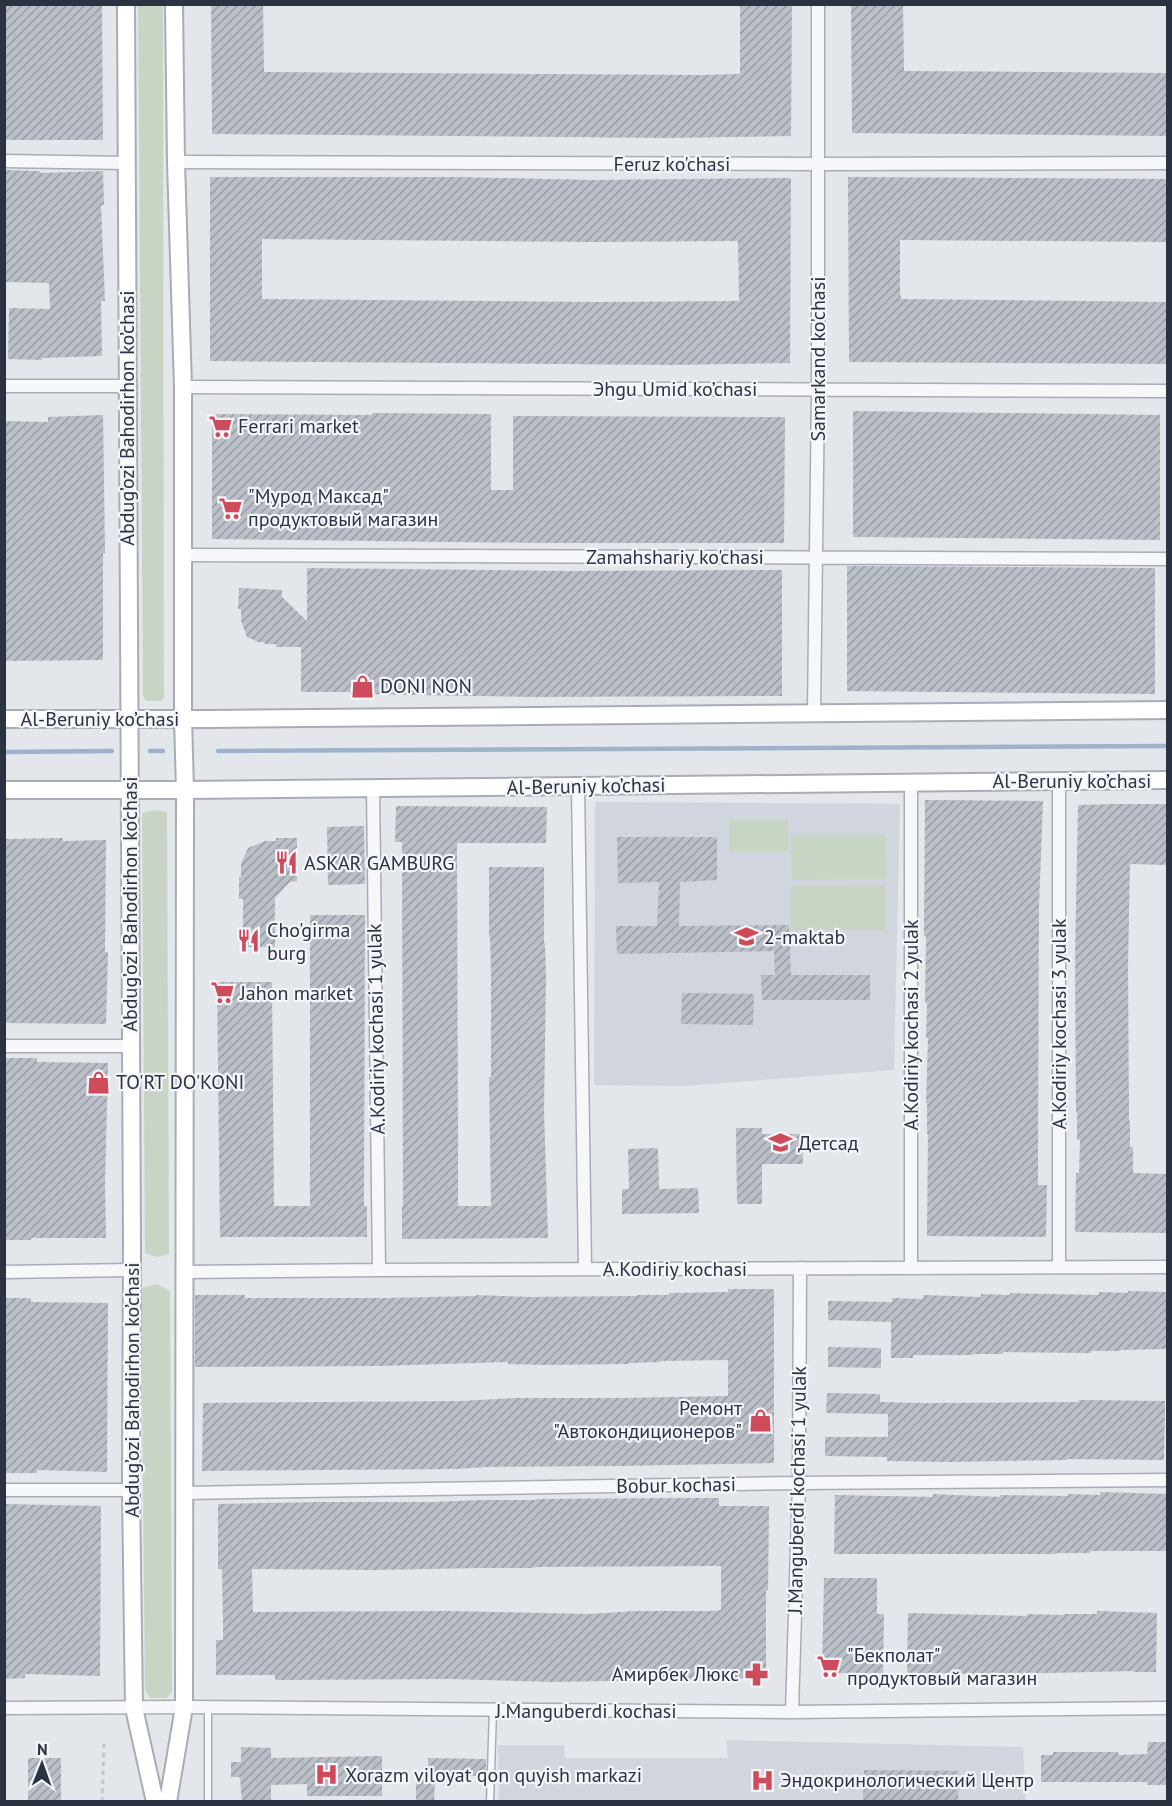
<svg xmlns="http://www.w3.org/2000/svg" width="1172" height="1806" font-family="'PT Sans',sans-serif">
  <defs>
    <pattern id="building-hatch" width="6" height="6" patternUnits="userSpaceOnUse" patternTransform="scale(1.5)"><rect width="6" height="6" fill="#babfc8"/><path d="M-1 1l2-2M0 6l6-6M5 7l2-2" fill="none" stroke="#979ca4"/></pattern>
  </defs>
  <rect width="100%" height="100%" fill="#e3e6eb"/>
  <path fill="#d1d5dd" d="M595 802 900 804 894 1070 684 1086 594 1085Z
    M726 1740 1023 1747 1026 1801H499L498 1745H564L565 1758H728Z"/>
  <path fill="#c8d5c4" d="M138 5H163L164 697 161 701H146L143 695Z
    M155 810 167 812 169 1254 157 1257 145 1253 142 813Z
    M729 820H788V851H729Z
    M791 835H885L886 879 792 880Z
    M885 885V930H791V886Z
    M157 1284 170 1291 172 1691 167 1698H150L145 1690 141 1288Z"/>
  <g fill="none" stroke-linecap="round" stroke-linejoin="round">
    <path stroke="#9fb2ca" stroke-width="4.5" d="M150 751H163
      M218 751 1168 746
      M4 752 112 751"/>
  </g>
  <path fill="url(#building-hatch)" fill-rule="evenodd" d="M4 4H102L103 140H6V16H4Z
    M211 4H263L264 72 701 75 740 74V4H792L791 136 669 138 212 134Z
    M851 4H903L904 71 1167 73V136L852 133Z
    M6 170 40 171V173L103 171 104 205H101L105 301H101L102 356 42 358V360L8 359 9 308 50 309 49 283 5 282Z
    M210 177H459L591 180 791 178 790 363 668 365 210 361ZM262 239 593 242 738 241 739 301 601 302 262 299Z
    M848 177 1167 179V242L900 240V292L901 299 1167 302V364L849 362Z
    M853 411 1160 415V540L853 537Z
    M372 413 491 414V490H513V416L785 417 784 543H540L212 539V414L372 415Z
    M103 415 105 553H103V660L4 661V421L48 422V417Z
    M847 566 1155 568V694L847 691Z
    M307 568 568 571 782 570V696L537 697 350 694V692H301V647H276V644H265L264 642H258L247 637 241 621V609H238L239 588 282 590V597L307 621Z
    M925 800 1043 801 1039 906 1038 1157V1185H1047L1046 1237 927 1236 928 1134H927V1103H926L928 1038H926L927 1003 925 1002 926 936H924Z
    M1116 804H1167V865L1130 864 1128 966 1129 1121H1130V1147H1133V1173L1167 1174V1233L1075 1232 1076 1173H1079L1080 1140H1077V1112H1076L1075 956 1078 805Z
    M396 806 547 807 546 843H457L458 1144V1206H491L489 1077H491V972L490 937H489V867H544V943H545L546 977 544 1110 548 1238 402 1239V1207H403L402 842H395Z
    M364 826 365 884 328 885 327 827Z
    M617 837H717V880L680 882 679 926 789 925 791 975H870V1000H762L761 975H775L774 951 617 954 616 926H657L659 882 618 883Z
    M63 838V841L106 840 105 952H108L106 1024 6 1023 4 839Z
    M276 838H297V881L290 882 275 898V947H243V899H239V877H241V864L248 848 265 841H276Z
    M310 915H365L364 1206H367V1237H220L217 982H272L274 1206H310Z
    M682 993 754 994 753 1025 681 1024Z
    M5 1058H37V1062L108 1063 105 1184 106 1238H31V1240H4Z
    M736 1128H762V1134H802L803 1164H762V1204H737Z
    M658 1148 659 1189 698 1188 699 1213 622 1214V1189H629L628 1149Z
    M728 1289H774V1463L619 1466 485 1467 458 1469 202 1471 203 1403 461 1401 515 1398H621L728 1396V1360L661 1361V1362L629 1363V1364L542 1365 508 1364V1362L379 1366 195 1367V1295H245V1298H384L476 1296V1295L531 1297 637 1296V1295H669V1293L728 1292Z
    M1128 1291 1167 1292V1349L1120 1350V1351H1091V1353L1003 1352V1354H973V1355H913V1358H891V1322L828 1320V1301L892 1302V1298L923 1299V1295L981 1297V1294L1010 1295V1293L1099 1295V1292L1128 1293Z
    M4 1298H31V1302L108 1303 107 1472 37 1470V1473H5Z
    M828 1347 881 1348V1368L828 1367Z
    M827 1393 880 1394V1402L922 1403 1079 1402V1400L1165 1401 1164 1460 1067 1459V1460L950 1462 887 1461V1457L825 1456V1437H888V1414L826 1413Z
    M1100 1492 1167 1494V1551H1090V1553H1056V1554H834L835 1495 933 1497V1494L1000 1497V1495L1068 1496V1494L1100 1495Z
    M693 1498H719V1506H769L768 1590H766V1678L555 1682 449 1679 275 1680V1675H216V1640H223V1625L222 1569H218V1504L324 1502H431L484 1500H536V1499ZM721 1566V1610L715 1611H635L590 1614 446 1611 253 1612 252 1569 375 1570 482 1568H534V1567Z
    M4 1504 101 1506 100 1676 25 1674V1678L4 1679Z
    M824 1578H877V1614H884L883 1673H822Z
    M1097 1611 1157 1613 1156 1672H1134V1671L1008 1674 907 1673 908 1613 1027 1616V1614L1064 1615V1614H1097Z
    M1148 1742H1167V1785H1147V1782H1041V1755H1053V1752H1118L1119 1755 1147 1754Z
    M241 1747 271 1748V1758L382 1756V1796H307V1784L271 1785V1802H242L240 1777H231V1762H241Z
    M28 1758H61V1802H28Z
    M428 1758 486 1759V1776L428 1775Z
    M864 1770 959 1771 958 1802H863Z
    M416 1779H435L434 1802H416Z"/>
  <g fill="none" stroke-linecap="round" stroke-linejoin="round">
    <defs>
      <path id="service" d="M208 1708V1802
        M490 1802 493 1710"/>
      <path id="minor" d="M4 161 126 163
        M176 162 819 164 1168 163
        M4 386H127
        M183 387 1168 391
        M182 555 1168 559
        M814 713 818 390V4
        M911 782V1268
        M1059 782V1267
        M578 786 585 1269
        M373 788 379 1270
        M4 1046H131
        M4 1272 131 1270
        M183 1272 379 1270 1168 1267
        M4 1490H131
        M184 1493 799 1483 1168 1480
        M4 1708 184 1707 792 1712 1168 1708
        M792 1712 799 1483 800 1268"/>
      <path id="secondary" d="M126 4 132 1246 131 1490 134 1708 155 1802
        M4 719H214L1168 710
        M4 790H185L1168 780
        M168 1802 184 1707 185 790 183 718V387L176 162 174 4"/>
    </defs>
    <use href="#service" stroke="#a8adb5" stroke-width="9"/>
    <use href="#minor" stroke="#a8adb5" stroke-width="15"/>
    <use href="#secondary" stroke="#a8adb5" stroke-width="20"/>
    <path stroke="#c1c4ca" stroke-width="3" stroke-dasharray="4.5 4.5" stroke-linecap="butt" d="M102 1802 104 1744"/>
    <use href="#service" stroke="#f6f7f9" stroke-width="6"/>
    <use href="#minor" stroke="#f6f7f9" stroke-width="12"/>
    <use href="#secondary" stroke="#fff" stroke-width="16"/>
  </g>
  <defs>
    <symbol id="supermarket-bare" viewBox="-9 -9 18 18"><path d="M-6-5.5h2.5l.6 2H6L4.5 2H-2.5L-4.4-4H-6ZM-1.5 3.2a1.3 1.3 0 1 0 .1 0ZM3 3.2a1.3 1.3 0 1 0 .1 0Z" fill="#cd4b5a" stroke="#f3f5f8" stroke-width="2.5" paint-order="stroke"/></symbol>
    <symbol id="shop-bare" viewBox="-9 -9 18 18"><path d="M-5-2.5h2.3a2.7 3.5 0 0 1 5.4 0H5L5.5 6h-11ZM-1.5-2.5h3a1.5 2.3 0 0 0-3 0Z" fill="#cd4b5a" stroke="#f3f5f8" stroke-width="2.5" paint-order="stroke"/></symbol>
    <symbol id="restaurant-bare" viewBox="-9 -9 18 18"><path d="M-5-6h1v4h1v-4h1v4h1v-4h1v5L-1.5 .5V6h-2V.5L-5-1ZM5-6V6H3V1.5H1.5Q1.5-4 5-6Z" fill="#cd4b5a" stroke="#f3f5f8" stroke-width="2.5" paint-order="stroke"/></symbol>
    <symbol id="school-bare" viewBox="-9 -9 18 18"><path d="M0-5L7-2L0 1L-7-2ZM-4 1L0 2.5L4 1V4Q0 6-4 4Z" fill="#cd4b5a" stroke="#f3f5f8" stroke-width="2.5" paint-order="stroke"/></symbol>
    <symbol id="pharmacy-bare" viewBox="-9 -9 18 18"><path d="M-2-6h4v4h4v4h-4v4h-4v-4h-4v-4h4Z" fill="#cd4b5a" stroke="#f3f5f8" stroke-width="2.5" paint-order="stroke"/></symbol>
    <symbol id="hospital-bare" viewBox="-9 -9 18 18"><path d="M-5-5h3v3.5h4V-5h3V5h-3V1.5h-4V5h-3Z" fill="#cd4b5a" stroke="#f3f5f8" stroke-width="2.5" paint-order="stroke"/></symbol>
  </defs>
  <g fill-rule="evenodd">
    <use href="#supermarket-bare" x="204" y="410" width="33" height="33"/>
    <use href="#supermarket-bare" x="214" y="492" width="33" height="33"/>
    <use href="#shop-bare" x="346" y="670" width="33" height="33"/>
    <use href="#restaurant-bare" x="270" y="846" width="33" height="33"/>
    <use href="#school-bare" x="730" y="920" width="33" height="33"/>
    <use href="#restaurant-bare" x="232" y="924" width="33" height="33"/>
    <use href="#supermarket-bare" x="206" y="976" width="33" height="33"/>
    <use href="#shop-bare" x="82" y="1066" width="33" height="33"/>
    <use href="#school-bare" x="764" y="1126" width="33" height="33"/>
    <use href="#shop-bare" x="744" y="1404" width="33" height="33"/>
    <use href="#supermarket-bare" x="812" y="1650" width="33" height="33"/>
    <use href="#pharmacy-bare" x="740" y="1658" width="33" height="33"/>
    <use href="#hospital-bare" x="310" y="1758" width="33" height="33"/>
    <use href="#hospital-bare" x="746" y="1764" width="33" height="33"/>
  </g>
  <g text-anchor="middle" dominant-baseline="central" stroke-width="4.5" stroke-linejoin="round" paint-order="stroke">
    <g font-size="20" fill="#2b3343" stroke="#f3f5f8">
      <text x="672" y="164">Feruz ko'chasi</text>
      <text transform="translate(818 359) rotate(-90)">Samarkand ko'chasi</text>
      <text x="675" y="389">Эhgu Umid ko’chasi</text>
      <text transform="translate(127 418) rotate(-90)">Abdug’ozi Bahodirhon ko’chasi</text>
      <text x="675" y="557">Zamahshariy ko'chasi</text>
      <text x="100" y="719">Al-Beruniy ko’chasi</text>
      <text x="1072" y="781">Al-Beruniy ko’chasi</text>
      <text transform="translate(586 786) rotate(-1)">Al-Beruniy ko’chasi</text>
      <text transform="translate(130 904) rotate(-90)">Abdug’ozi Bahodirhon ko’chasi</text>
      <text transform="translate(1059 1024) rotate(-90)">A.Kodiriy kochasi 3 yulak</text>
      <text transform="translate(911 1025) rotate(-90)">A.Kodiriy kochasi 2 yulak</text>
      <text transform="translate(376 1029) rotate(-91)">A.Kodiriy kochasi 1 yulak</text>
      <text x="675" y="1269">A.Kodiriy kochasi</text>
      <text transform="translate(132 1390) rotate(-90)">Abdug’ozi Bahodirhon ko’chasi</text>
      <text transform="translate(676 1485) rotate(-1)">Bobur kochasi</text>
      <text transform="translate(797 1490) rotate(-89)">J.Manguberdi kochasi 1 yulak</text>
      <text x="586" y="1711">J.Manguberdi kochasi</text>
    </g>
    <g font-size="20" fill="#2b3343" stroke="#f3f5f8" text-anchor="start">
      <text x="238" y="426">Ferrari market</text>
      <text x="248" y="496">"Мурод Максад"<tspan x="248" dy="23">продуктовый магазин</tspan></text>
      <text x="380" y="686">DONI NON</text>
      <text x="304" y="863">ASKAR GAMBURG</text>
      <text x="267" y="930">Cho'girma<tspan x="267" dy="23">burg</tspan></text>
      <text x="764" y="937">2-maktab</text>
      <text x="240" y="993">Jahon market</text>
      <text x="116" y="1082">TO'RT DO'KONI</text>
      <text x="798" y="1143">Детсад</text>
      <text x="742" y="1408" text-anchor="end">Ремонт<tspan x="742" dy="23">"Автокондиционеров"</tspan></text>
      <text x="847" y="1655">"Бекполат"<tspan x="847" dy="23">продуктовый магазин</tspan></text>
      <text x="739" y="1674" text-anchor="end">Амирбек Люкс</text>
      <text x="345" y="1775">Xorazm viloyat qon quyish markazi</text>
      <text x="780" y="1780">Эндокринологический Центр</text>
    </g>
  </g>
  <rect width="1172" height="1806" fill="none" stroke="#2b3343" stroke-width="12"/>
  <g transform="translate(42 1764) rotate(1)" stroke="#f3f5f8" stroke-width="4.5" paint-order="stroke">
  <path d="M0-4.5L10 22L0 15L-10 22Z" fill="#2b3343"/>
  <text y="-9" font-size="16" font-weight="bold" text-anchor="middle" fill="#2b3343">N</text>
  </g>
</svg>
